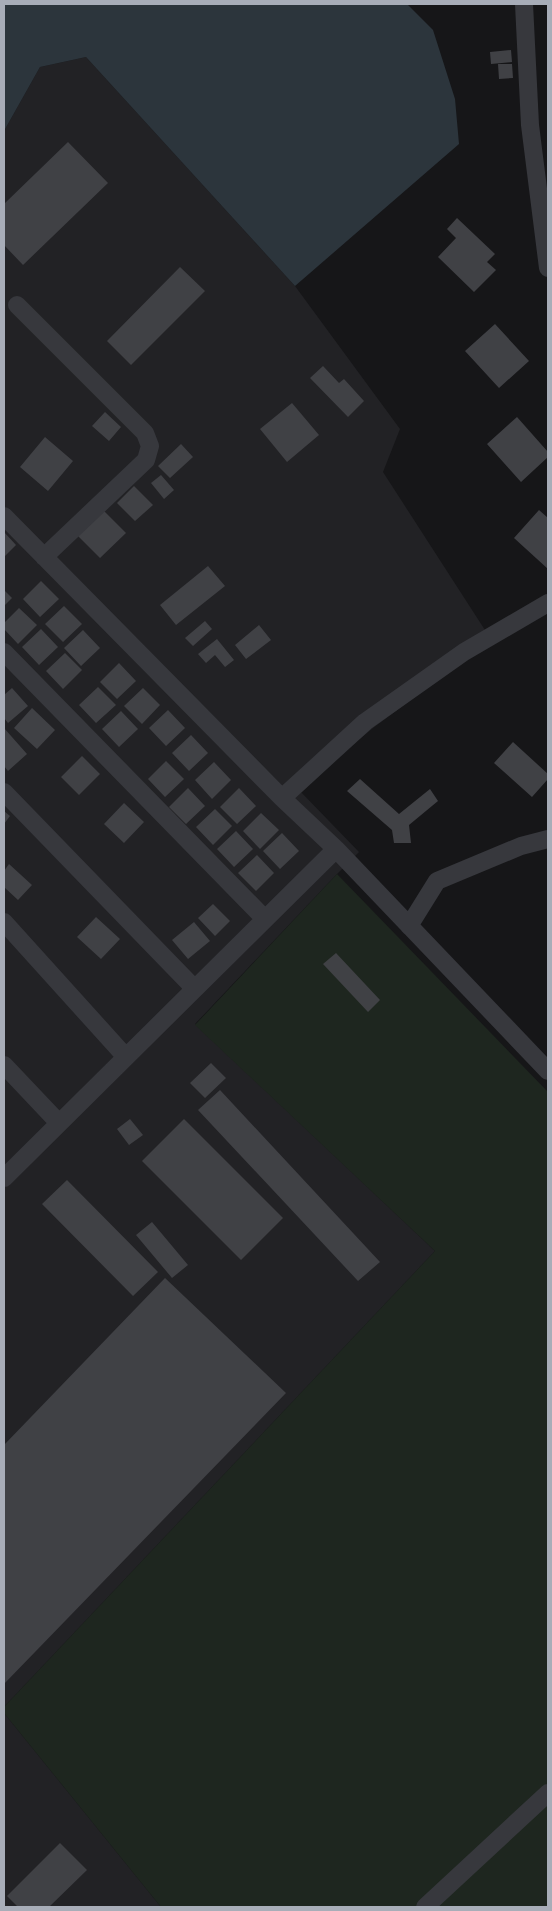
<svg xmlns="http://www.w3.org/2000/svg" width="552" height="1911" font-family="Barlow,sans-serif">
  <rect width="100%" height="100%" fill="#161618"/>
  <path fill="#222225" d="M86 57 295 286 400 429 383 472 494 644 462 662 373 728 299 790 359 852 337 874 195 1024 435 1251 4 1707V131L40 67Z
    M4 1713 161 1907H4Z"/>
  <path fill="#1e261f" d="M337 874 548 1092V1907H161L4 1713V1707L435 1251 195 1025Z"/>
  <path fill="#2c353c" d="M4 4H407L433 30 455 99 459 144 295 286 86 57 40 67 4 131Z"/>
  <path fill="#404145" d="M511 50 512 62 491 64 490 52Z
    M498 64H512L513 78 499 79Z
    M68 142 108 183 23 265 4 245V204Z
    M457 218 495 254 487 262 496 270 474 292 438 257 456 238 447 229Z
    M180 267 205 291 131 365 107 341Z
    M495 324 529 361 499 388 465 351Z
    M323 366 339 383 344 379 364 401 348 417 310 378Z
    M292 403 319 435 287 462 260 429Z
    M105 412 121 427 109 441 92 426Z
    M517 417 548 452V457L521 482 487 444Z
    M45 437 73 461 48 491 20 467Z
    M181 444 193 457 170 478 158 466Z
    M161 475 174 490 164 499 151 483Z
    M134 486 153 505 135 521 117 503Z
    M102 509 126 533 100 558 76 534Z
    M539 510 548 518V569L514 538Z
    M4 532 16 545 4 557Z
    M208 566 225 586 176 625 160 605Z
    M41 581 59 599 40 617 23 599Z
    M4 590 12 598 4 606Z
    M64 606 82 624 63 642 45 624Z
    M19 608 37 625 18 644 4 629V623Z
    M205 621 212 629 193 646 185 638Z
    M259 625 271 640 246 659 235 645Z
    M41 629 58 647 39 665 22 647Z
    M83 630 100 648 81 666 64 648Z
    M217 639 234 660 225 667 215 655 206 663 198 654Z
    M65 653 82 670 63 689 46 671Z
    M119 663 136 681 117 699 100 682Z
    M98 687 116 705 96 723 79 705Z
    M12 688 28 706 8 723 4 718V695Z
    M143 688 160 705 142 724 124 706Z
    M32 708 55 730 37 749 14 728Z
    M168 710 185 728 166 746 149 728Z
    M121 711 138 729 119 747 102 729Z
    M4 728 27 754 8 771 4 766Z
    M191 735 208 753 189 771 172 753Z
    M513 742 548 774V779L532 797 494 763Z
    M82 756 100 774 79 795 61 777Z
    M166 761 184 779 165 797 148 779Z
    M214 762 231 780 212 799 195 780Z
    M360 779 399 814 430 789 438 801 409 825 411 843H394L392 830 347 791Z
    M188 788 205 806 186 824 169 807Z
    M239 788 256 806 237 824 220 807Z
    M124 803 144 822 124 843 104 824Z
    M215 809 232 826 213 845 196 827Z
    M4 811 10 816 4 824Z
    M261 813 279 830 260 849 243 831Z
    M236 831 253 849 234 867 217 849Z
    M282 833 299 851 280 869 263 851Z
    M257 855 274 873 256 891 238 873Z
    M9 864 32 885 18 900 4 887V871Z
    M213 904 230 921 215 936 198 918Z
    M96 917 120 939 101 959 77 937Z
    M194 922 210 941 188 959 172 940Z
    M336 953 380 1000 368 1012 323 964Z
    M211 1063 226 1078 205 1098 190 1083Z
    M220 1090 380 1262 358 1281 198 1110Z
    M130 1119 143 1135 129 1145 117 1129Z
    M184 1119 283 1218 241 1260 142 1161Z
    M67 1180 158 1272 133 1296 42 1204Z
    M152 1222 188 1265 172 1278 136 1235Z
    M165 1278 286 1393 4 1684V1445Z
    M60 1843 87 1870 49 1907H18L7 1896Z"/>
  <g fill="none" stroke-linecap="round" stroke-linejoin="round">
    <path stroke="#37383d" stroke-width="18" d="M524 4 530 125 548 268
      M17 305 145 433 150 446 146 460 44 557
      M4 516 282 798 336 849 548 1071
      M4 652 265 919
      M4 792 194 988
      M282 798 365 722 464 652 548 603
      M4 922 125 1056
      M409 926 437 881 521 846 548 839
      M4 1065 58 1122
      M4 1178 336 849
      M425 1907 548 1793"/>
  </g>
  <rect width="552" height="1911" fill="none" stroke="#a8adb8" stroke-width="10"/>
</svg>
